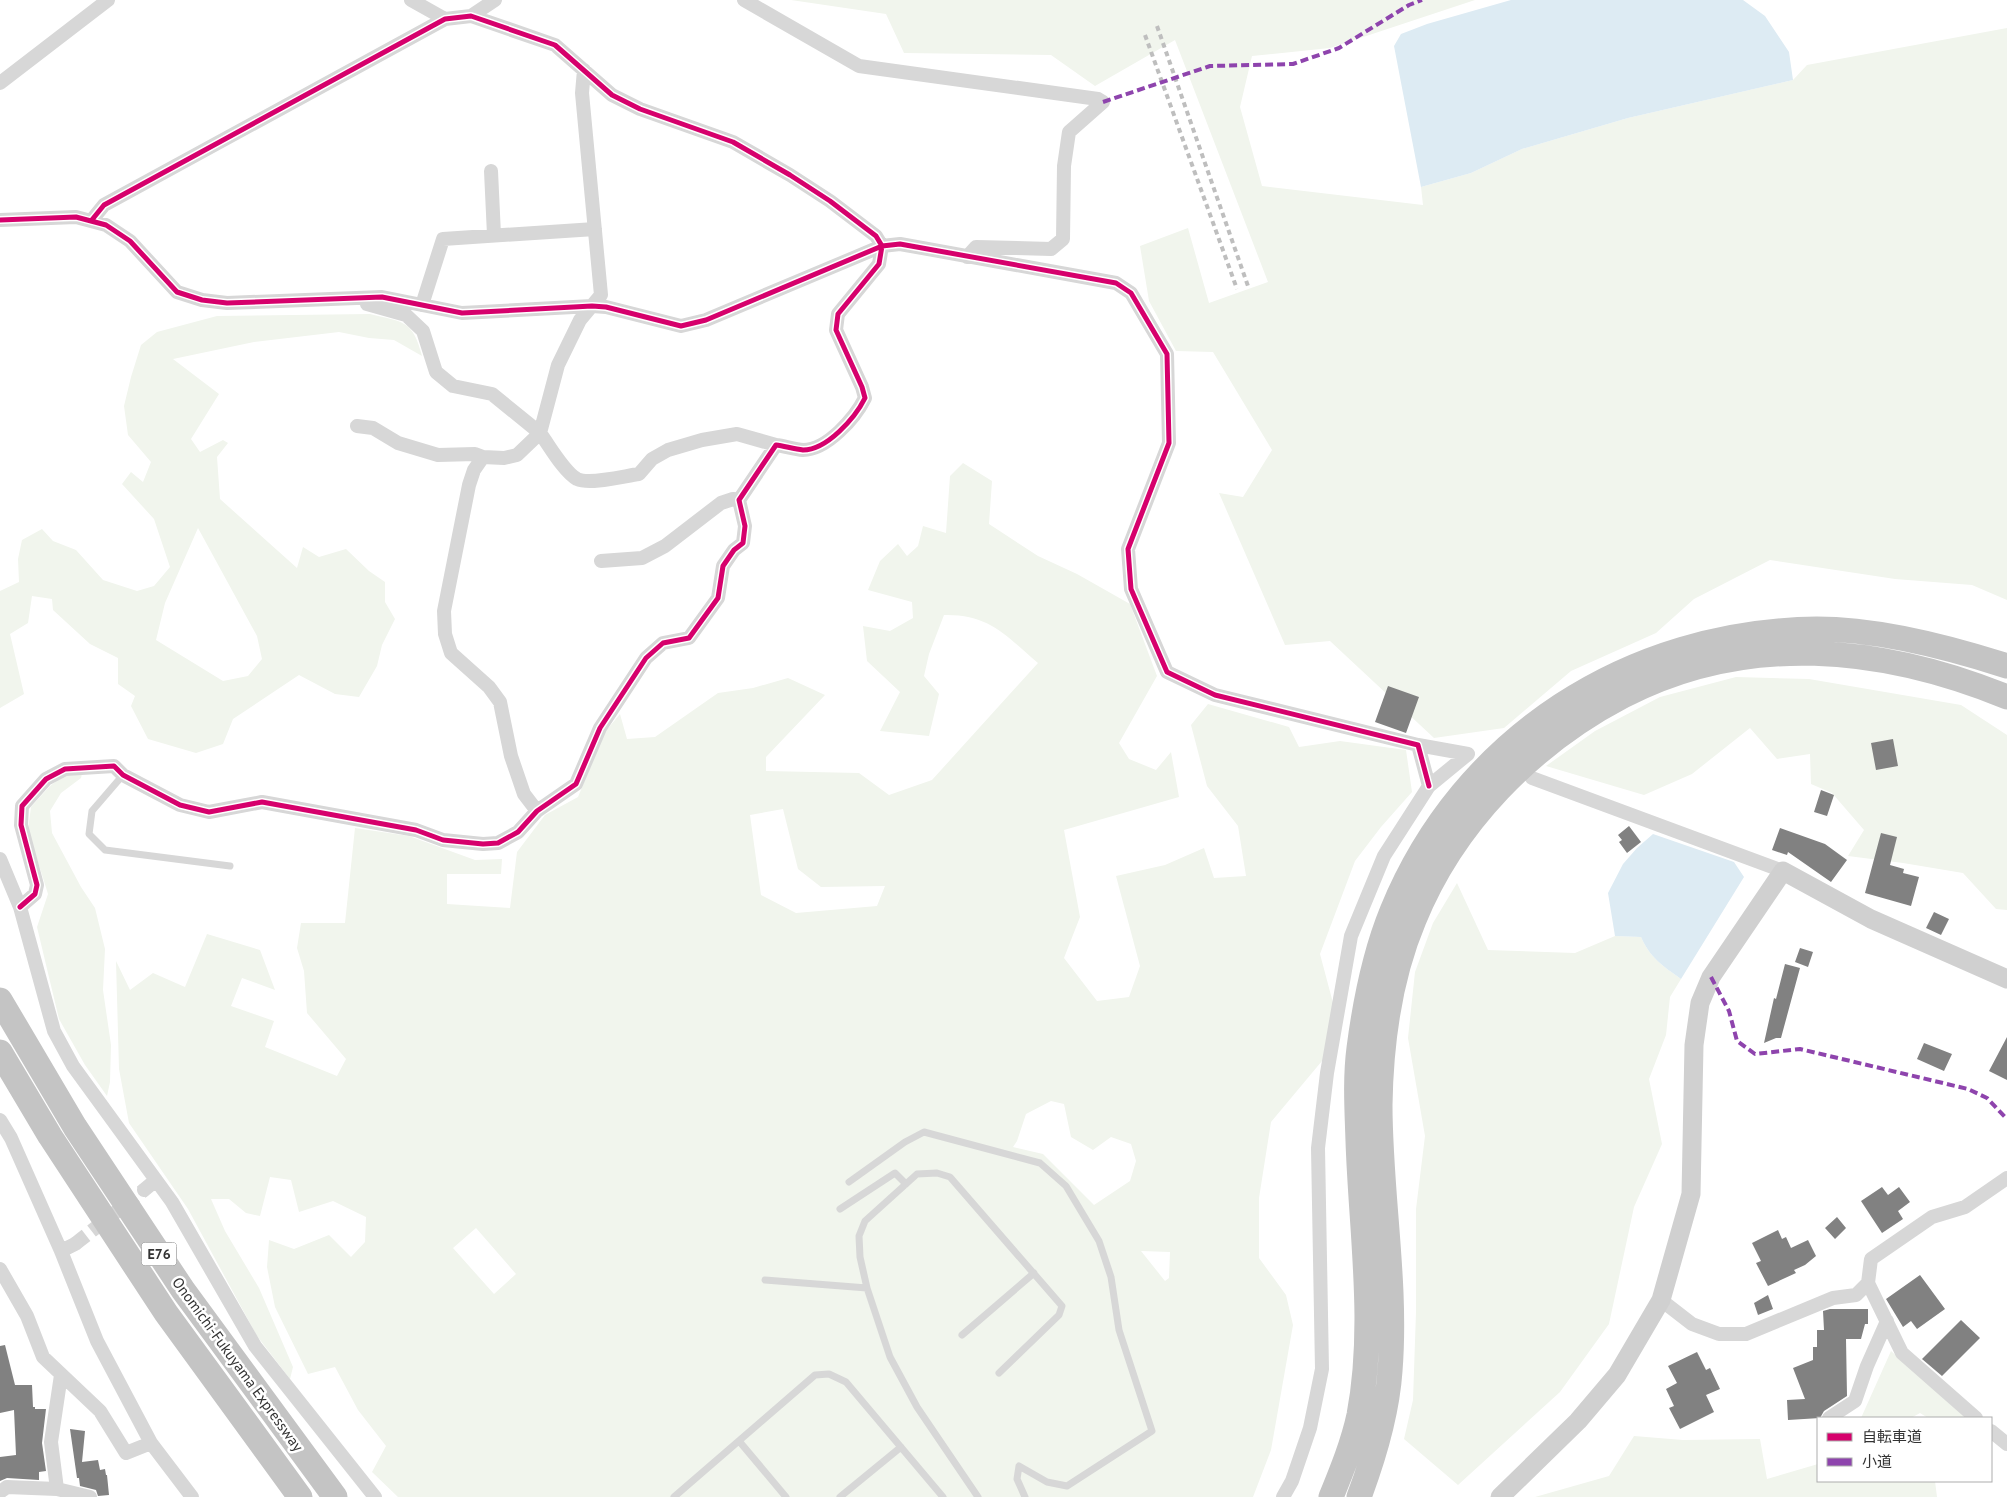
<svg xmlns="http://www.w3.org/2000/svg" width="2007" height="1497" font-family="'PT Sans','Noto Sans JP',sans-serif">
  <rect width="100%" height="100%" fill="#fff"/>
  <path fill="#f1f5ed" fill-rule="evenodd" d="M791 0H1475L1330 48 1252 56 1240 107 1262 186 1423 205 1421 187 1471 173 1522 149 1628 118 1793 80 1807 65 2007 28V600L1972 585 1895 579 1770 560 1694 599 1656 633 1571 671 1504 728 1434 738 1330 641 1285 645 1219 493 1243 497 1272 450 1213 352 1176 351 1149 301 1140 246 1188 228 1209 303 1268 282 1175 40 1095 86 1051 55 904 53 886 14Z
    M370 314C403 322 413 320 422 356L394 340 369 338 339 332 254 342 173 359 219 394 191 439 200 452 223 440 228 443 217 457 220 499 297 568 303 547 319 557 346 549 369 571 385 582V602L395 619 382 645 377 666 359 697 335 694 299 675 233 719 223 744 196 753 148 739 131 706 135 696 118 684V658L90 644 53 610 52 599 32 596 28 623 10 634 24 694 0 708V591L19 582 18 559 22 540 42 529 53 541 76 550 103 580 137 591 154 586 170 567 154 519 122 484 131 472 143 482 151 462 128 435 124 406 131 377 141 345 157 332 217 316ZM198 528 257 636 262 659 248 676 223 681 156 640 165 603Z
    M963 463 992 481 989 524 1038 556 1077 574 1130 604 1157 676 1119 743 1129 759 1156 770 1171 752 1179 797 1064 830 1080 917 1064 958 1097 1001 1129 997 1140 966 1116 876 1165 865 1204 848 1214 878 1246 876 1238 826 1207 786 1191 725 1208 704 1289 727 1299 747 1340 741 1406 750 1412 792 1381 827 1355 861 1320 954 1333 1003 1327 1055 1271 1122 1259 1198V1258L1286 1295 1293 1325 1271 1450 1253 1497H398L372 1472 386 1446 358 1410 335 1367 308 1374 275 1307 267 1267 269 1240 294 1249 329 1235 351 1257 365 1242 366 1217 333 1201 299 1212 291 1180 270 1177 260 1216 246 1213 229 1199H211L225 1231 259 1288 293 1367 290 1379 257 1336 188 1209 129 1123 119 1069 116 961 130 990 153 973 185 987 207 934 260 950 275 990 242 978 231 1006 274 1021 265 1047 337 1076 346 1059 307 1013 304 971 297 948 301 923H345L355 828 409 836 475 860 502 859 501 874H447V904L510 908 517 852 545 815 578 797 605 732 620 714 627 739 655 737 718 693 753 688 788 678 825 695 766 757V771L859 773 889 795 932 780 1038 663C1006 636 990 614 944 615L929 654 924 676 939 694 929 736 880 731 900 692 867 661 863 626 890 631 913 618 912 602 868 590 880 561 898 544 907 556 918 546 923 526 946 533 950 476ZM783 809 798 869 821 887 885 886 877 906 796 913 761 895 750 815ZM1051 1101 1064 1104 1071 1137 1093 1150 1111 1137 1131 1144 1136 1161 1130 1181 1094 1205 1043 1154 1013 1147 1017 1141 1026 1114ZM476 1228 516 1274 494 1294 453 1248ZM1141 1251 1170 1252 1169 1278 1165 1281Z
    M1736 677 1809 679 1961 705 2007 735V910L1996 909 1963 873 1903 863 1848 856 1864 830 1832 793 1811 784 1810 754 1777 759 1750 728 1692 774 1644 795 1546 766 1595 731 1660 697Z
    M67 773 82 774 81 778 61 793 50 811 52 833 81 887 95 908 105 949 103 990 111 1045 110 1082 107 1096 85 1065 59 1019 37 927 48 894 28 830 31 807 50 786Z
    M1457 883 1488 950 1575 953 1615 936 1641 937C1650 958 1663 966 1681 979L1670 997 1666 1035 1649 1079 1662 1144 1634 1207 1609 1324 1560 1392 1458 1485 1404 1439 1413 1400 1416 1312V1209L1425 1136 1408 1038 1415 972 1433 923Z
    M1891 1351 1966 1418H1928L1920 1413 1911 1418H1861Z
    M1634 1436 1683 1440 1760 1439 1767 1479 1818 1464V1481H1935L1937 1497H1535L1609 1476Z"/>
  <path fill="#ddebf3" d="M1511 0H1743L1765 16 1789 52 1793 80 1628 118 1522 149 1471 173 1421 187 1394 46 1401 34 1427 24Z
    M1653 834 1734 862 1744 877 1681 979C1663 966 1650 958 1641 937L1615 936 1608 893 1623 864 1637 848Z"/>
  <path fill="#818181" d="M1388 686 1419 697 1406 733 1375 722Z
    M1893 739 1898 766 1876 770 1871 743Z
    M1821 790 1834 795 1827 816 1814 812Z
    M1629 826 1641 842 1627 853 1619 842 1622 840 1618 835Z
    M1780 828 1825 844 1847 860 1831 882 1788 852 1787 855 1772 850Z
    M1881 833 1897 837 1890 865 1904 869 1903 873 1919 877 1911 906 1865 893Z
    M1934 912 1949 919 1941 935 1926 928Z
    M1800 948 1813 952 1808 967 1795 962Z
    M1785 964 1800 968 1791 1001 1781 1038H1776L1764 1043 1774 998 1776 999Z
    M2007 1037V1080L1989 1071Z
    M1924 1043 1952 1054 1944 1071 1917 1059Z
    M1882 1187 1888 1195 1899 1187 1910 1202 1898 1211 1903 1219 1882 1233 1861 1201Z
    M1837 1217 1846 1228 1835 1239 1825 1228Z
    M1778 1230 1782 1239 1786 1237 1791 1248 1808 1240 1816 1256 1805 1265 1794 1270 1796 1273 1768 1286 1756 1263 1761 1261 1752 1243Z
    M1920 1275 1945 1309 1917 1329 1911 1321 1903 1327 1886 1299Z
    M1768 1295 1773 1309 1758 1315 1754 1303Z
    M1830 1309H1868V1324H1865L1861 1339H1846L1847 1396 1824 1411 1820 1418 1788 1420 1787 1400 1805 1399 1793 1368 1813 1360V1347H1817V1330H1824L1823 1311Z
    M1961 1320 1980 1338 1942 1376 1922 1359Z
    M5 1345 15 1385H32L33 1407H35V1409H46L42 1443 46 1471 39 1472V1480L7 1478 0 1481V1457L16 1455 14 1410 0 1413V1346Z
    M1697 1352 1706 1370 1710 1368 1720 1389 1706 1395 1714 1412 1680 1429 1669 1408 1674 1406 1666 1389 1677 1383 1668 1366Z
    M70 1429 85 1431 82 1462 98 1460 100 1470 105 1469 106 1475H107L109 1495 98 1496 96 1490 80 1486 79 1478H77Z"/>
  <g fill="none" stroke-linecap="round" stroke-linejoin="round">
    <path stroke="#d6d6d6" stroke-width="14" stroke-dasharray="14 7" stroke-linecap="butt" d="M75 1244 144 1190"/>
    <path stroke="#d7d7d7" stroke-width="7" d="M123 775 92 811 89 834 105 850 230 866
      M849 1182 905 1142 924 1132 1040 1163 1066 1186 1099 1241 1111 1277 1119 1330 1152 1431 1067 1486 1047 1482 1019 1466 1017 1479 1025 1497
      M840 1209 895 1173 906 1184
      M765 1280 867 1288
      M962 1335 1034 1273
      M739 1441 786 1497
      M674 1497 815 1375 829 1374 846 1382 943 1497
      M840 1497 901 1447
      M978 1497 917 1407 890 1357 867 1288 860 1257 859 1236 865 1221 917 1174 937 1173 950 1177 1062 1306 1059 1315 999 1373"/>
    <path stroke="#d7d7d7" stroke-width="14" d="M411 0 445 19
      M744 0 859 66 1098 99 1103 102 1069 132 1064 166 1063 239 1051 249 976 247 967 257
      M471 16 495 0
      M584 70 582 93 601 295 580 320 558 365 540 433C549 445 564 472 577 479 590 485 624 476 639 474L652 459 668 450 702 440 737 434 776 445
      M0 83 108 0
      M491 171 494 235
      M0 220 76 217 106 225 130 241 177 292 202 300 227 303 382 297 462 313 592 306 606 307 681 326 706 320 882 246 900 244 1116 283 1131 293 1167 354 1169 443 1128 549 1131 589 1167 672 1215 695 1418 745 1429 786
      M422 305 443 239 595 229
      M357 426 373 428 398 443 438 455 475 454 483 457 504 458 517 455 540 433 492 394 453 386 436 372 423 331 406 315 367 304
      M483 457 474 470 469 485 444 611 445 634 451 653 489 687 500 702 511 756 524 794 537 811
      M601 561 642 558 665 546 721 503 733 499 739 500
      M1418 745 1468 754
      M1532 778 1783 871
      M0 859 20 907 54 1031 73 1066 172 1202 255 1346 375 1497
      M20 907 35 894 37 885 21 825 22 806 46 779 65 769 114 766 123 775 180 805 209 812 262 802 416 830 443 840 483 844 498 843 518 832 537 811 576 784 600 728 646 658 663 643 689 638 718 598 723 566 734 550 743 543 745 526 739 500 776 445C784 446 794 449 803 450 827 450 855 418 865 398L862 387 836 330 838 314 879 264 882 246 876 236 830 201 790 175 733 142 640 109 612 95 555 45 471 16 445 19 104 205 91 221
      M0 1120 11 1138 61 1251 97 1341 151 1443 192 1497
      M144 1190 156 1180
      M61 1251 75 1244
      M0 1269 27 1316 43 1357 100 1411 126 1453 151 1443
      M1868 1283 1902 1353 1976 1418
      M1661 1300 1692 1324 1719 1334H1746L1833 1298 1856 1295 1868 1283 1871 1259 1932 1217 1965 1207 2007 1178
      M1829 1418 1855 1401 1867 1366 1887 1321
      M1991 1431 2007 1444
      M57 1489 51 1442 61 1375
      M0 1492 7 1487 57 1489 90 1497
      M1283 1497 1292 1481 1310 1428 1322 1369 1318 1148 1327 1073 1351 936 1384 856 1429 786 1468 754"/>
    <path stroke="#d0d0d0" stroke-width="19" d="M1500 1497 1578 1421 1617 1375 1661 1300 1691 1194 1694 1045 1700 1003 1711 977 1783 871 1871 919 2007 979"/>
    <path stroke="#c4c4c4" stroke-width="25" d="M0 1000 75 1127 183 1290 335 1497
      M0 1052 50 1136 166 1313 300 1497
      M1331 1497C1342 1470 1353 1443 1359 1415 1376 1325 1361 1232 1358 1141 1357 1110 1355 1079 1359 1048 1365 1002 1374 955 1392 911 1463 737 1630 631 1817 629 1879 629 1948 647 2007 666
      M1359 1497C1374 1457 1387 1415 1390 1371 1397 1282 1380 1194 1380 1105 1381 1043 1390 977 1414 920 1453 824 1531 744 1623 696 1747 632 1882 646 2007 697"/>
    <path stroke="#bebebe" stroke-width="4" stroke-dasharray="5 4" stroke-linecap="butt" d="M1157 26 1248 286
      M1145 35 1237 289"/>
    <path stroke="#8e44ad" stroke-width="4" stroke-dasharray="8 4" stroke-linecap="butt" d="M1103 102 1210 66 1293 64 1339 48 1409 5 1422 0
      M1711 977 1729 1011 1737 1041 1755 1054 1800 1049 1968 1089 1987 1098 2007 1119"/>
    <defs>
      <path id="cycleway" d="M0 220 76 217 106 225 130 241 177 292 202 300 227 303 382 297 462 313 592 306 606 307 681 326 706 320 882 246 900 244 1116 283 1131 293 1167 354 1169 443 1128 549 1131 589 1167 672 1215 695 1418 745 1429 786
        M20 907 35 894 37 885 21 825 22 806 46 779 65 769 114 766 123 775 180 805 209 812 262 802 416 830 443 840 483 844 498 843 518 832 537 811 576 784 600 728 646 658 663 643 689 638 718 598 723 566 734 550 743 543 745 526 739 500 776 445C784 446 794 449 803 450 827 450 855 418 865 398L862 387 836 330 838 314 879 264 882 246 876 236 830 201 790 175 733 142 640 109 612 95 555 45 471 16 445 19 104 205 91 221"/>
    </defs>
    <use href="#cycleway" stroke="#fff" stroke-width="8"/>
    <use href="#cycleway" stroke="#d6006c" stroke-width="5"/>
  </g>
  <g text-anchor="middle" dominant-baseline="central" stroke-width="5" stroke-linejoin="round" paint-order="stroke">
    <rect fill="#fff" stroke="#707070" stroke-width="1" x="141.5" y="1242.5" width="35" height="23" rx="4"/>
    <g font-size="14" font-weight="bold" fill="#333">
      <text x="159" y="1254">E76</text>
    </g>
    <g font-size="15" fill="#333" stroke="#fff">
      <text transform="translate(238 1364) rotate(54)">Onomichi-Fukuyama Expressway</text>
    </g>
  </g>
  <rect x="1817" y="1417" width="175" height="65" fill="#ffffff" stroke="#adadad"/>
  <rect x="1827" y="1433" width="25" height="8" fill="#d6006c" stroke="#adadad"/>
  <text x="1862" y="1442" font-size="15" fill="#333333">自転車道</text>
  <rect x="1827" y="1458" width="25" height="8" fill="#8e44ad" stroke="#adadad"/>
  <text x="1862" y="1467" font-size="15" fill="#333333">小道</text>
</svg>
